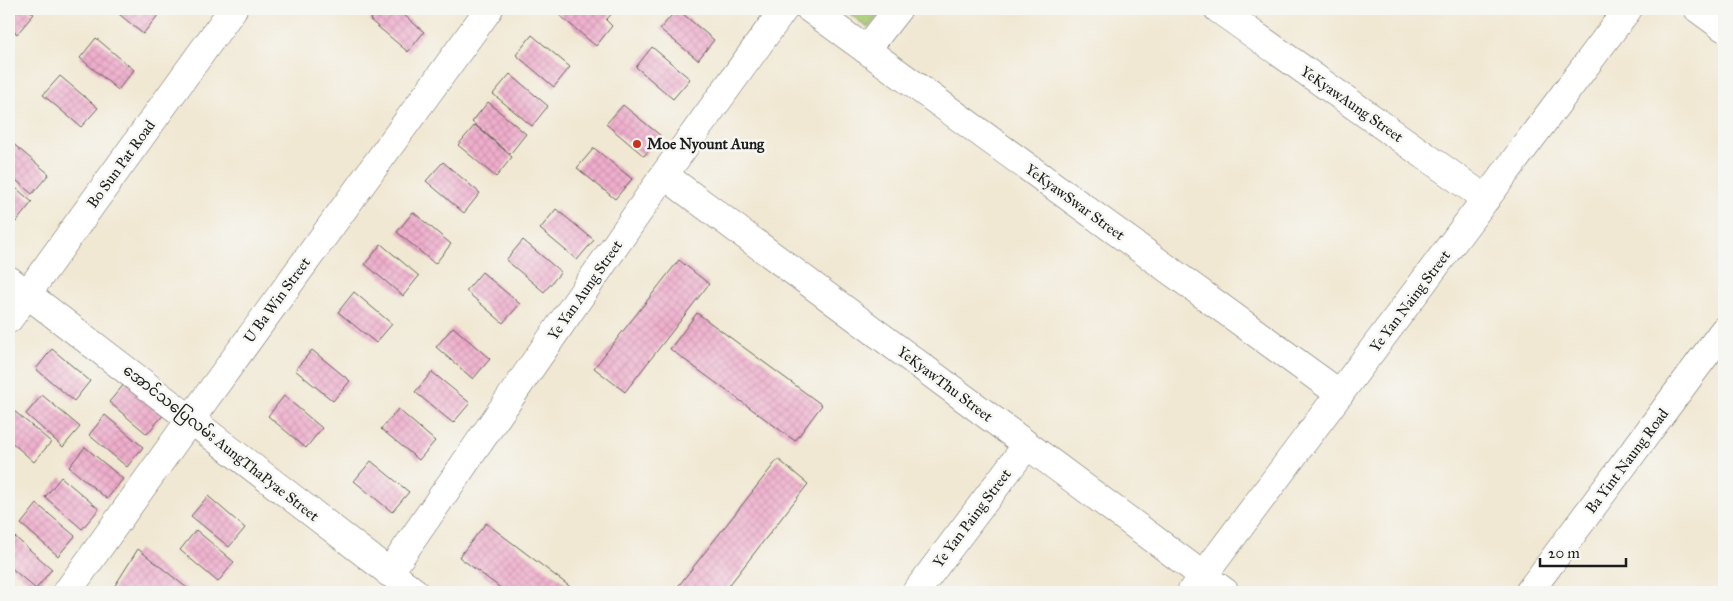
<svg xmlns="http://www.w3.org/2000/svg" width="1733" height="601" font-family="'IM FELL Great Primer','Noto Sans Myanmar',serif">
  <defs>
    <pattern id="building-cross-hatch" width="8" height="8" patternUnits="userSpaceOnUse" patternTransform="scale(1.25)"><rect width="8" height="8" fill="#efaecc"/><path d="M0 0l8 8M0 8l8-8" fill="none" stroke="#cc95af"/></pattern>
  </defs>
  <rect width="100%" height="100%" fill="#f6f6f2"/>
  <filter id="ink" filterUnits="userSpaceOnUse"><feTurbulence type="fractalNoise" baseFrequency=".02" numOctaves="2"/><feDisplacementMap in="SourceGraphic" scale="10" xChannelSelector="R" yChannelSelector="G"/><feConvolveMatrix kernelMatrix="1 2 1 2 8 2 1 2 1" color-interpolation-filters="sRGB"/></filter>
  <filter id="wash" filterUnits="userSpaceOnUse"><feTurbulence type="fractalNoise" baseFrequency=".0096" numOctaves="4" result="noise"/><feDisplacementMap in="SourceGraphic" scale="20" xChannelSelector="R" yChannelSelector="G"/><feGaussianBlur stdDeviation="1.12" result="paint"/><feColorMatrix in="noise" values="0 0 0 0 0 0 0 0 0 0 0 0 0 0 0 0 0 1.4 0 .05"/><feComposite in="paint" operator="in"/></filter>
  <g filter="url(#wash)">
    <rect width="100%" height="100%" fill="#f1e8d3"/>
    <path fill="#aacd76" stroke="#637449" d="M844 9H883L868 28Z"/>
    <g id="blocks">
      <path fill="url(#building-cross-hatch)" d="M9 9H27L34 14 17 34 9 27Z
        M113 9H153L159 14 143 34Z
        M379 9H397L424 32 408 52 370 20Z
        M563 9H616L606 20 612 26 596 46 558 14Z
        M677 9 714 40 698 60 660 29Z
        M532 35 570 67 554 87 516 55Z
        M96 38 134 70 118 90 80 58Z
        M652 47 690 79 673 99 636 67Z
        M510 74 548 106 532 126 493 94Z
        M60 76 98 108 81 127 43 95Z
        M488 102 526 134 510 154 472 122Z
        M623 105 661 136 644 156 606 124Z
        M475 125 512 157 496 177 458 145Z
        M11 142 49 174 32 194 9 174V145Z
        M594 148 632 179 615 199 577 168Z
        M443 162 480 193 464 213 426 181Z
        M9 182 32 202 16 222 9 216Z
        M556 209 594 240 577 260 540 229Z
        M413 212 451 244 435 264 397 232Z
        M523 240 561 272 544 292 506 260Z
        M381 244 419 276 403 296 365 264Z
        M679 260 709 284 625 392 594 368Z
        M482 272 520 304 503 323 466 291Z
        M354 292 392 324 376 343 338 312Z
        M697 313 822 405 795 441 670 349Z
        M453 327 490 359 473 379 436 347Z
        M52 349 90 381 74 401 36 369Z
        M312 350 350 381 333 401 295 370Z
        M432 372 470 403 453 423 415 392Z
        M126 382 164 414 147 434 109 402Z
        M42 395 80 427 63 447 26 414Z
        M284 396 322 428 306 448 268 416Z
        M398 409 435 441 419 460 381 429Z
        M13 410 51 442 34 462 9 440V415Z
        M105 415 143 447 127 467 89 435Z
        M85 447 123 479 107 499 69 467Z
        M778 459 808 484 724 592H680L676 589Z
        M371 461 409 492 392 512 354 481Z
        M61 477 99 509 82 529 45 497Z
        M208 496 245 528 229 547 191 516Z
        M37 504 75 536 58 556 21 524Z
        M486 523 577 592H506L459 557Z
        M196 530 234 562 218 582 180 550Z
        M15 537 52 569 36 589 9 566V544Z
        M138 549 192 592H111Z"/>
    </g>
  </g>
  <g filter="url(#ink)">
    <use href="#blocks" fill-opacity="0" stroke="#67635c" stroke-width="1"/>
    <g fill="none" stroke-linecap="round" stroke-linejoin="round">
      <defs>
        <path id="minor" d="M810 9 1340 394
          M1218 9 1486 199
          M1698 9 1724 28
          M866 50 898 9
          M664 175 1225 592
          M9 280 415 592
          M9 319 233 9
          M389 573 664 175 784 9
          M67 592 190 420 489 9
          M916 592 1027 445
          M1191 592 1628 9"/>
        <path id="major" d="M1529 592 1724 330"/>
      </defs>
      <use href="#minor" stroke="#67635c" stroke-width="29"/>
      <use href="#major" stroke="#67635c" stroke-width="29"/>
      <use href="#minor" stroke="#fff" stroke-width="28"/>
      <use href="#major" stroke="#fff" stroke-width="28"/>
    </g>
  </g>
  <circle fill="#c8321e" stroke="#f6f6f2" stroke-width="2" cx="637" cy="144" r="5"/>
  <g text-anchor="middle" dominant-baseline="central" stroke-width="5" stroke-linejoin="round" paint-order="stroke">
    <g font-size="15" fill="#1c1c1c" stroke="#f6f6f2">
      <text transform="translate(1352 104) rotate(35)">YeKyawAung Street</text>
      <text transform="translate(121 164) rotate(-54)">Bo Sun Pat Road</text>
      <text transform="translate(1075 202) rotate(36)">YeKyawSwar Street</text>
      <text transform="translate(585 290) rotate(-55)">Ye Yan Aung Street</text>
      <text transform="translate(277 300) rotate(-54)">U Ba Win Street</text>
      <text transform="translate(1410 301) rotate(-53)">Ye Yan Naing Street</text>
      <text transform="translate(945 384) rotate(37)">YeKyawThu Street</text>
      <text transform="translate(221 443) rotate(38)">အောင်သပြေလမ်း AungThaPyae Street</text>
      <text transform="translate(1627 461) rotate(-53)">Ba Yint Naung Road</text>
      <text transform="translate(972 518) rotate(-53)">Ye Yan Paing Street</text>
    </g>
    <g font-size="15" font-weight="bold" fill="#1c1c1c" stroke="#f6f6f2" text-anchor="start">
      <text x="647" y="144">Moe Nyount Aung</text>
    </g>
  </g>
  <rect width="1733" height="601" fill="none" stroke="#f6f6f2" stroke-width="30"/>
  <path d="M1540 558v8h86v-8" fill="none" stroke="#1c1c1c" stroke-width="2.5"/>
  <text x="1548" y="558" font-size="15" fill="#1c1c1c" stroke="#f6f6f2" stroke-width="4" paint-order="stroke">20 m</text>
</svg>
